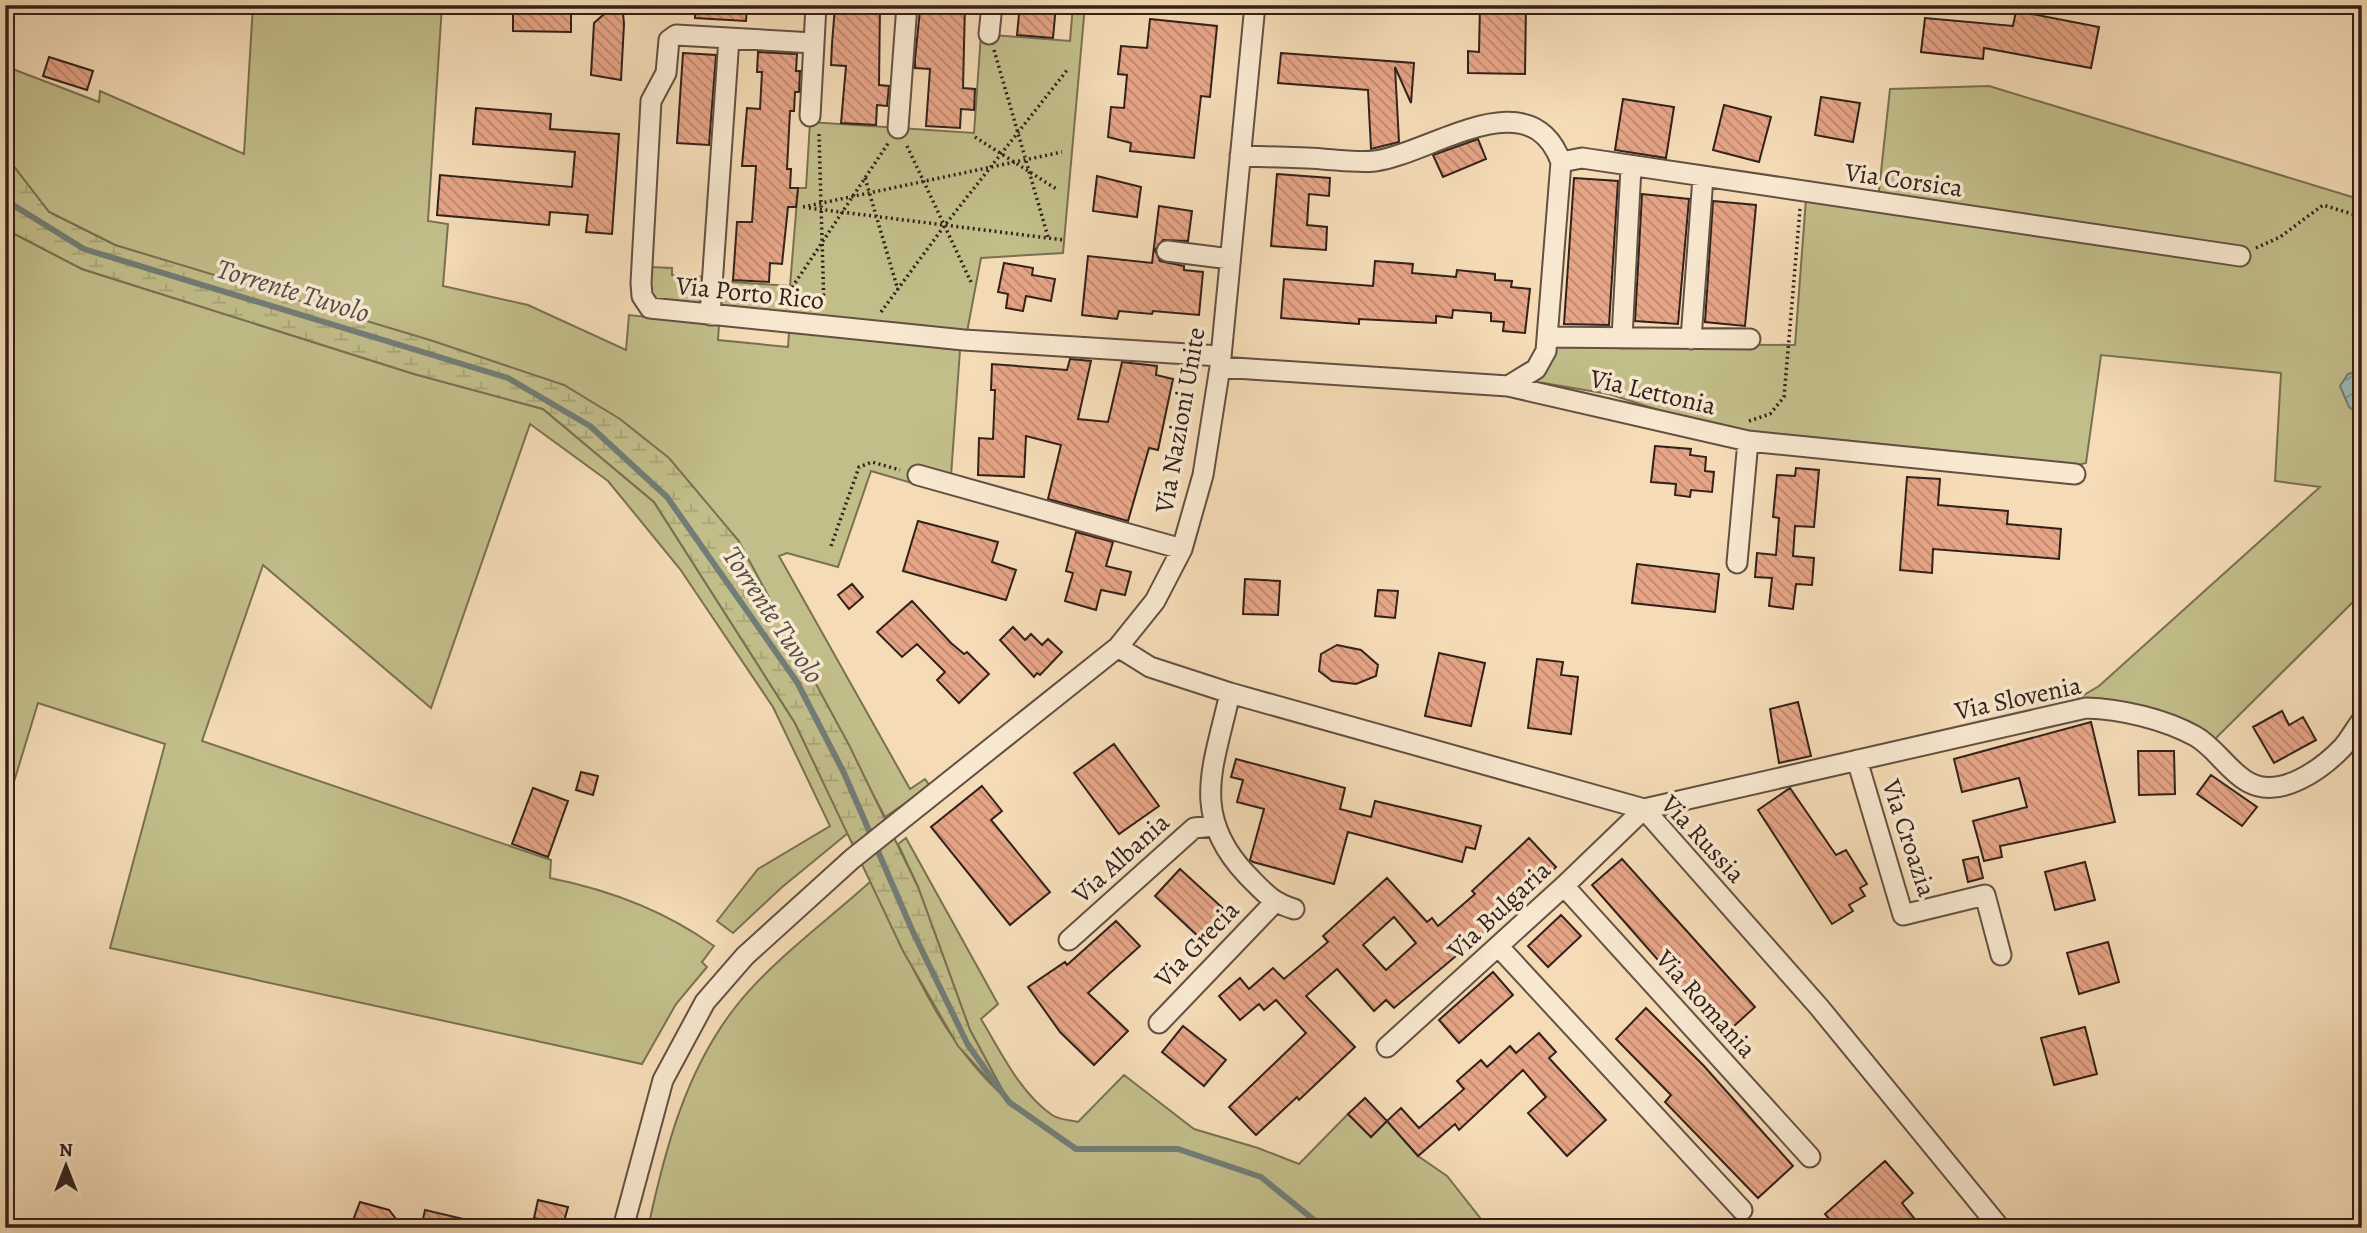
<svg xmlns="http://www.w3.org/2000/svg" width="2367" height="1233" font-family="Alegreya,serif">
  <defs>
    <pattern id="wetland-marsh" width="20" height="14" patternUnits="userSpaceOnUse" patternTransform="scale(1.75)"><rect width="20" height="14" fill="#c2be8a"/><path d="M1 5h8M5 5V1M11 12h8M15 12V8" fill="none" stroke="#a7a376"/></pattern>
    <pattern id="water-waves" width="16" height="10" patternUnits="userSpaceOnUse" patternTransform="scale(1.75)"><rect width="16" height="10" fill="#9dbab5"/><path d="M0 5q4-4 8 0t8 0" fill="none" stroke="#819792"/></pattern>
    <pattern id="building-back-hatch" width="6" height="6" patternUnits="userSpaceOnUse" patternTransform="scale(1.75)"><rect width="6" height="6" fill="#e7a587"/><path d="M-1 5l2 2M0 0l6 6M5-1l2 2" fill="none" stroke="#bc866e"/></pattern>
  </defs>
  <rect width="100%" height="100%" fill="#f5dcb7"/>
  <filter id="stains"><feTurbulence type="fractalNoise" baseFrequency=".00286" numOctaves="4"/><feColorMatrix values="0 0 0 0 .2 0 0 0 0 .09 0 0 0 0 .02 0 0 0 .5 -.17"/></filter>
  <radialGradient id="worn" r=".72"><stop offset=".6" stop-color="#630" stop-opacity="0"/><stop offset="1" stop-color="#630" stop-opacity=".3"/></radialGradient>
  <path fill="#c2be8a" stroke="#7a7052" stroke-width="2" d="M5 5H12L10 68 99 102 100 91 244 154 253 5H442L428 221 448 224 443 286 528 305 626 350 629 315 719 325 718 340 788 347 789 332 960 350 951 476 915 484 871 471 838 567 787 553 779 556 910 789 925 779 930 786 885 817 738 540 620 419 115 245 49 212 5 155Z
    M1073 5H1085L1063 253 981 258 967 332 719 306 720 281 790 286 798 188H806L810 122 974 133 981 34 1070 41Z
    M1989 86 2362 200V593L2215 739C2172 714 2128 700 2079 698L2099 686 2320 487 2275 481 2281 373 2101 355 2086 463 2074 466 1982 454 1749 431 1692 421 1609 394 1537 382 1553 343 1795 345 1806 199 1877 209 1890 89Z
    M5 229 82 269 414 374 543 409 654 502 795 723 848 833 781 888 733 933 717 921 758 869 830 826 773 707 680 569 608 481 530 424 431 708 263 565 202 741 551 860 550 878C610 890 664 910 714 946L702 962 707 967 676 1004 642 1064 110 948 165 744 38 703 5 811Z
    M651 267 672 268V275L705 277 703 305 658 301 649 294Z
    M906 838 998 1004 981 1019C1001 1052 1020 1093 1052 1115 1059 1120 1070 1120 1078 1122L1124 1075 1194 1129 1258 1148 1299 1164 1348 1114 1371 1137 1387 1121 1418 1156 1447 1176 1488 1228H648C665 1149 686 1069 737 1005 774 959 827 921 871 881 908 957 942 1044 1007 1099L970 1030 918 887 898 844Z"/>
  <path fill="url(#wetland-marsh)" stroke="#7a7052" stroke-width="2" d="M5 155 49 212 115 245 433 341 564 385 620 419 669 458 738 540 849 745 918 887 970 1030 1009 1102 958 1046 903 951 795 723 654 502 543 409 414 374 82 269 5 229Z"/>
  <path fill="url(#water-waves)" stroke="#727d77" stroke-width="2" d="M2362 371V415H2361L2349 407 2340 386 2348 374Z"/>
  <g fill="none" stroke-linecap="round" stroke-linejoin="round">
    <path stroke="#727d77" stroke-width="6" d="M5 200 84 249 508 378 590 426 667 497 797 682 844 773 913 932 968 1045 1009 1102 1076 1149H1178L1261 1177 1324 1228"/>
  </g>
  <path fill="url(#building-back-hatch)" stroke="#32211b" stroke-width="2" fill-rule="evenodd" d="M513 5H571V32L513 31Z
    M695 5H747L746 21 695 18Z
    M850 5H880L879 85 889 86 887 106 877 105 876 125 841 123 846 66 831 65 832 44 835 6Z
    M934 5H965L963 88 975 89 974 110 961 109 960 128 926 126 930 69 915 68V59L920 10 934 11Z
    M1030 5H1056L1053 38 1017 35 1019 14H1029Z
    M1480 5H1526L1525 74 1468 73V51L1479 52Z
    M611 8 623 13 624 24 621 80 591 75 594 23Z
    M2016 11 2099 27 2091 68 1984 48 1983 59 1921 52 1925 18 2013 26Z
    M1150 19 1217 26 1210 97 1201 96 1194 158 1130 151 1131 143 1108 137 1111 107 1124 108 1127 75 1118 74 1121 46 1147 48Z
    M758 52 797 54 796 71H800L799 92H795L794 111H790L787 169H791L790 188H798L796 207H788L782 264 770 263 769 282 733 280 737 222H752L756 166H742L747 108 760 109 762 72H757Z
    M683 53 716 55 709 145 677 143Z
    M1281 53 1414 63 1411 103 1395 67 1399 142 1371 149 1368 90 1278 83Z
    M49 57 93 71 87 90 43 76Z
    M1821 97 1860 103 1853 142 1815 135Z
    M1623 99 1674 107 1666 158 1615 150Z
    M1724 105 1771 117 1759 162 1713 150Z
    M476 108 551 114 550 129 619 134 612 234 586 232 588 215 550 212 549 225 437 215 440 175 572 187 575 152 473 144Z
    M1478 139 1486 159 1443 177 1433 155Z
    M1277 174 1330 178 1329 196 1309 194 1307 225 1327 227 1326 250 1271 246Z
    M1097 176 1141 187 1137 217 1093 211Z
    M1574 178 1618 181 1609 325 1564 324Z
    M1642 194 1689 199 1678 324 1635 321Z
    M1713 201 1756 205 1745 326 1705 322Z
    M1159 206 1192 211 1188 241 1163 240 1155 250 1160 261 1184 266V270L1203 272 1199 315 1153 311 1152 314 1119 311 1117 319 1082 315 1088 256 1152 263Z
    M1375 261 1413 264 1412 273 1456 277 1457 270 1495 274V280L1512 281 1511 287 1530 289 1525 333 1503 331 1504 322 1491 321V313L1453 310 1452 318 1436 316V323L1359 319V324L1281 318 1284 279 1373 286Z
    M1004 263 1033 268 1032 275 1055 279 1051 301 1026 296 1023 311 1006 308 1008 294 998 292Z
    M1070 359 1091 361 1078 419 1108 422 1122 362 1157 366 1156 375 1173 379 1158 450 1149 448 1128 521 1048 499 1061 445 1026 436 1024 477 978 475 979 438 993 439 995 390H991L992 364 1067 370Z
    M1655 446 1691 449 1690 455 1706 457 1705 471 1714 472 1712 492 1691 490 1690 497 1675 495 1676 484 1651 482Z
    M1796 468 1819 470 1814 527 1795 526 1793 556 1814 558 1812 585 1796 584 1793 609 1769 606 1772 578 1755 577 1757 553 1776 555 1779 518 1773 517 1777 475 1795 476Z
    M1907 477 1940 479 1938 505 2008 511 2007 524 2061 529 2059 559 1933 549 1932 573 1900 570Z
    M918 521 998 542 992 562 1016 570 1006 600 903 571Z
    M1076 532 1113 542 1106 566 1131 572 1125 595 1101 590 1096 610 1065 601 1073 573 1066 571Z
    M1637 564 1719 574 1715 612 1632 603Z
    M1245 579 1280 581 1278 615 1243 614Z
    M852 584 863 597 849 609 838 595Z
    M1378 590 1398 591 1395 618 1375 616Z
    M912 601 951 643 964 654 967 652 989 674 959 703 937 680 945 672 917 644 902 657 877 632Z
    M1013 627 1025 640 1031 634 1042 645 1048 639 1062 652 1040 675 1037 673 1034 677 1000 640Z
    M1337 645 1361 650 1378 665 1376 676 1356 684 1332 681 1319 671 1321 654Z
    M1439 653 1485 663 1471 726 1425 716Z
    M1537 659 1563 662 1561 675 1578 677 1571 734 1528 728Z
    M1798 702 1811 756 1779 763 1770 709Z
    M2282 711 2289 725 2303 717 2316 740 2274 763 2253 727Z
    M2091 722 2115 822 2000 846 2002 857 1984 861 1973 821 2027 807 2019 778 1962 792 1954 759Z
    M1114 744 1159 806 1119 834 1074 773Z
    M2138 751H2174L2175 794 2139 795Z
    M1236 759 1345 788 1340 809 1371 817 1375 801 1481 826 1475 849 1466 847 1462 862 1348 832 1334 884 1253 862 1250 860 1264 809 1237 802 1243 780 1231 777Z
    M581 772 598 776 593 795 576 790Z
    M2211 775 2257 807 2242 826 2197 794Z
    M982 786 1002 811 991 820 1050 892 1010 925 931 827Z
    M533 788 568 801 548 857 512 844Z
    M1790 788 1836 855 1846 850 1867 884 1860 888 1865 896 1849 905 1853 911 1832 924 1758 810Z
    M1529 838 1556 867 1499 920 1394 1008 1386 1000 1374 1011 1337 969 1306 996 1355 1047 1299 1100 1297 1097 1256 1135 1229 1107 1306 1033 1276 1000 1264 1010 1259 1004 1240 1020 1219 996 1240 978 1249 989 1273 968 1284 979 1328 942 1323 936 1387 878 1427 922 1432 918 1438 926 1475 894 1472 891ZM1394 917 1416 943 1386 970 1363 945Z
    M1978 857 1983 878 1968 882 1963 860Z
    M1622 859 1755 1007 1724 1035 1592 885Z
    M2085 862 2095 900 2055 910 2045 872Z
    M1180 869 1227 912 1201 939 1155 896Z
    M1561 915 1581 936 1548 967 1528 946Z
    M1116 921 1140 946 1088 993 1128 1031 1094 1065 1060 1032 1028 987 1065 962 1067 965Z
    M2108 942 2119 982 2079 994 2067 953Z
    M1493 972 1513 995 1459 1043 1439 1020Z
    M1646 1008 1704 1066 1793 1166 1758 1198 1665 1102 1671 1095 1616 1039Z
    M1183 1026 1226 1060 1204 1086 1162 1052Z
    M2085 1027 2097 1074 2054 1085 2041 1038Z
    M1539 1033 1556 1052 1549 1058 1606 1120 1567 1156 1528 1113 1546 1097 1523 1070 1459 1130 1455 1124 1418 1156 1387 1121 1401 1108 1419 1128 1464 1089 1457 1081 1481 1060 1487 1067 1510 1046 1516 1053Z
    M1365 1098 1387 1121 1371 1137 1348 1114Z
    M1885 1161 1913 1193 1902 1203 1922 1228H1837L1825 1214Z
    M538 1200 568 1207 563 1225 534 1218Z
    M360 1202 389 1210 403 1228H350Z
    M425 1210 472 1221V1228H421Z"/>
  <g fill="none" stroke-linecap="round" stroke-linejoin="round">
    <defs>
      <path id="minor" d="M816 5 814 43 676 35 669 40 666 73 651 101 641 283 642 296 650 308 964 340 1220 356
        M989 34 992 5
        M810 116 814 43
        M898 128 907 5
        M1240 156C1267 157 1295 157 1322 159 1339 160 1358 163 1375 161 1430 154 1530 77 1561 162L1546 351 1536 369 1508 386
        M1561 162 1582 158 2240 256
        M1167 251 1230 259
        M710 315 729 38
        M1548 337 1750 339
        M1622 338 1631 167
        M1691 339 1703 177
        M1220 367 1508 386 1748 441 2075 474
        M918 475 1182 549
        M1737 563 1748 441
        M1118 647 1150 667 1230 693 1644 809 1819 1007 2000 1228
        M1230 693C1214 766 1189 814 1247 875 1264 892 1271 902 1294 909
        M1857 760 1903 915 1985 895 2001 955
        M1564 886 1810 1157
        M1069 940 1194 828 1213 826
        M1498 946 1742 1210
        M1159 1023 1274 903
        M1387 1047 1564 886 1644 809 2086 708C2121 709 2164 719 2195 736 2215 747 2228 771 2248 782 2280 800 2322 769 2343 747 2350 739 2355 729 2362 720
        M623 1228 663 1080 705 1002 745 956 852 859 1118 647 1155 601 1182 549 1203 475 1220 367 1255 5"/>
    </defs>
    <use href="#minor" stroke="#635042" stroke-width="23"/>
    <path stroke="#32211b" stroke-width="3.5" stroke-dasharray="2 3.5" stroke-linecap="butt" d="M994 50 1048 237
      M819 134 824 308
      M975 137 1058 190
      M907 146 971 282
      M865 178 898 290
      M803 207 1062 152
      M809 208 1064 240
      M2256 248 2280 237 2323 205 2362 217
      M783 301 889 142
      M881 312 945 225 1068 69
      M1749 421 1770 414 1784 397 1800 209
      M831 546 859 467 872 462 900 470"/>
    <use href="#minor" stroke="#f8e8d0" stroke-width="19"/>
  </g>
  <g text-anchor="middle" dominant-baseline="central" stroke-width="7" stroke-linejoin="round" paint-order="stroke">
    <g font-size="26" fill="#32211b" stroke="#f8e8d0">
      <text transform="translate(1904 180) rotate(8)">Via Corsica</text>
      <text transform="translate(750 293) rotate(6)">Via Porto Rico</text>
      <text transform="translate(1653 392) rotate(13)">Via Lettonia</text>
      <text transform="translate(1180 420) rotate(-80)">Via Nazioni Unite</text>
      <text transform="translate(2018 698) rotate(-12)">Via Slovenia</text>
      <text transform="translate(1909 838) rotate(72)">Via Croazia</text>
      <text transform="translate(1703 839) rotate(47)">Via Russia</text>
      <text transform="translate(1121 858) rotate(-42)">Via Albania</text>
      <text transform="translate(1499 910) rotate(-43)">Via Bulgaria</text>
      <text transform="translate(1197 944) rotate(-46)">Via Grecia</text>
      <text transform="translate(1706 1004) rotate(48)">Via Romania</text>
    </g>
    <g font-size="28" font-style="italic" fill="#524f49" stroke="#f8e8d0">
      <text transform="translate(293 291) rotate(17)">Torrente Tuvolo</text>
      <text transform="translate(773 615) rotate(56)">Torrente Tuvolo</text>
    </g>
  </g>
  <rect width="2367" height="1233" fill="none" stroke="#f5dcb7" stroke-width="28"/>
  <rect x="7" y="7" width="2353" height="1219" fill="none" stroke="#32211b" stroke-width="3.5"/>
  <rect x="14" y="14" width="2339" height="1205" fill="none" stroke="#32211b" stroke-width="2"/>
  <g transform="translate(66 1166)" stroke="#f8e8d0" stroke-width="5" paint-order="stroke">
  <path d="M0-5L12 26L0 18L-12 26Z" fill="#32211b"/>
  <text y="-10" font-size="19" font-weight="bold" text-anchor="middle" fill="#32211b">N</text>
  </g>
  <rect width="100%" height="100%" filter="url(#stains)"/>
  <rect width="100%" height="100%" fill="url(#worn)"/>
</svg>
